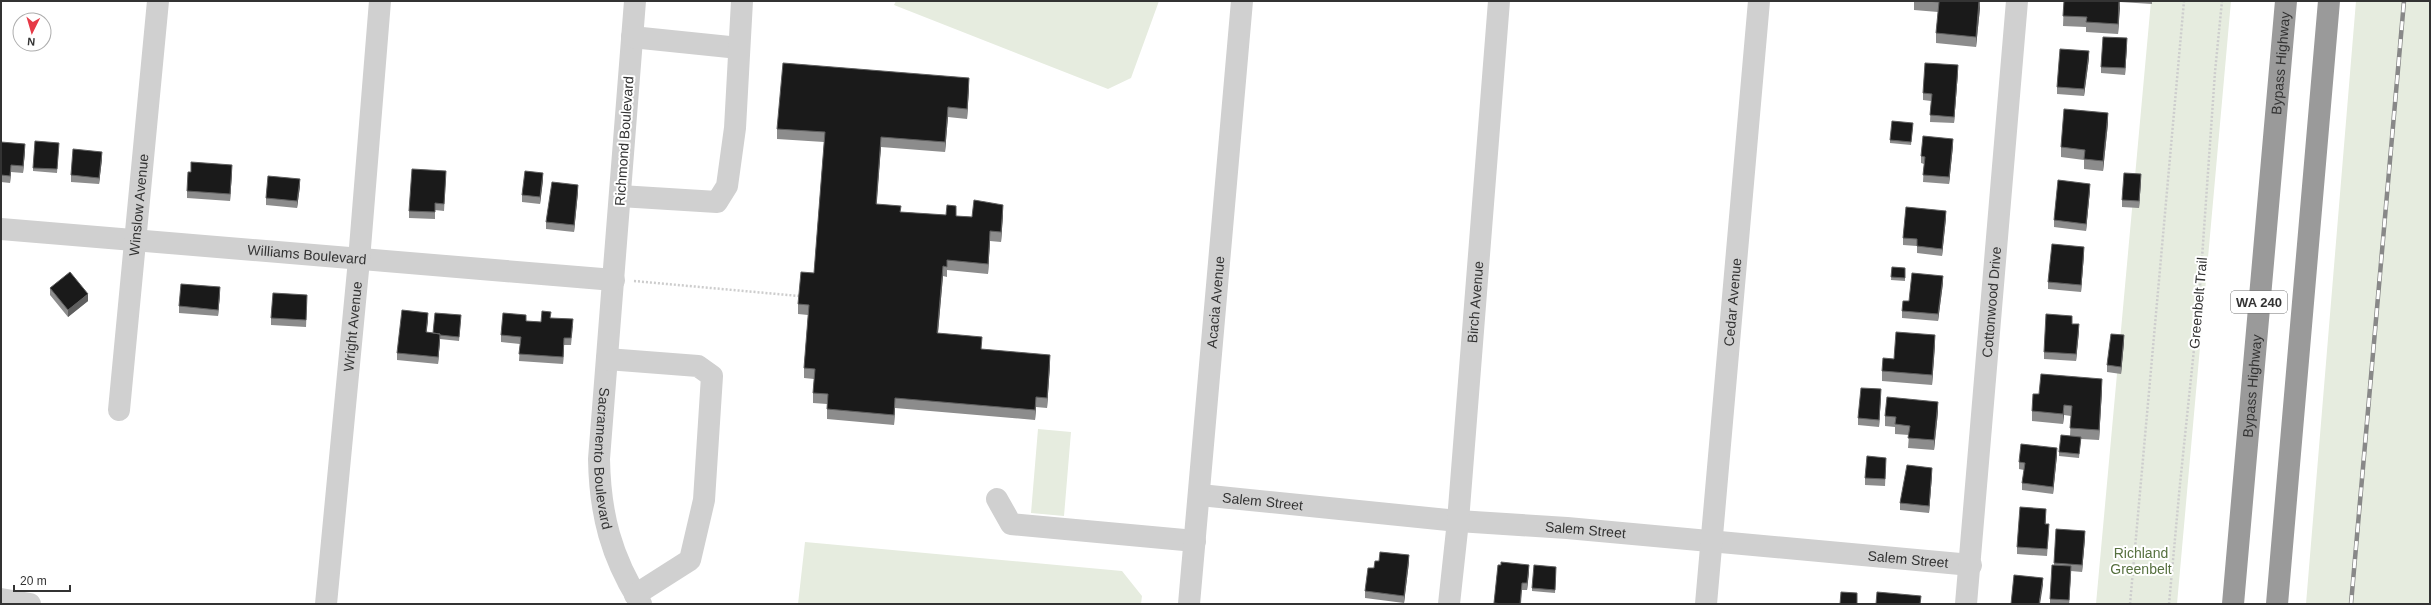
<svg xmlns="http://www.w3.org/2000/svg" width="2431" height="605" font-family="Arial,sans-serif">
  <rect width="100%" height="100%" fill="#fff"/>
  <path fill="#e6ecdf" d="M896 1H1159L1131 78 1108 89 894 5Z
    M2151 1H2231L2177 604H2096Z
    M2356 1H2430V604H2306Z
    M1038 429 1071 432 1064 516 1031 513Z
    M805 542 1122 571 1142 596 1141 604H798Z"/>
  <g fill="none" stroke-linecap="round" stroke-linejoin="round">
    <path stroke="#cdcdcd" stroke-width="2.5" stroke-dasharray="2 2" stroke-linecap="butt" d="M634 281 799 296
      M2130 604 2184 1
      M2169 604 2180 484 2199 301 2215 72 2222 1"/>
    <g stroke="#d0d0d0" stroke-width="22">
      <path id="s1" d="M635 1 599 459C600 514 611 557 641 604"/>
      <path d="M632 37 739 48"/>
      <path d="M620 196 717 202 727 186 735 128 742 1"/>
      <path id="s2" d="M1 229 614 280"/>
      <path d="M607 359 698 366 712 376 704 500 690 560 635 595"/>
      <path id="s3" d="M119 410 158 1"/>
      <path id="s4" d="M1200 495 1458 521 1567 528 1971 565"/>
      <path d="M997 499 1011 524 1195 541"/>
      <path d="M1 599 30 604"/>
      <path id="s5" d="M326 604 359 260 380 1"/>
      <path id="s6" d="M1189 604 1242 1"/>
      <path id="s7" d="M1449 604 1458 521 1499 1"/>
      <path id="s8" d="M1706 604 1759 1"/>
      <path id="s9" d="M1966 604 2017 1"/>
    </g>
    <g stroke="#9a9a9a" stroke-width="22">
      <path id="s10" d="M2233 604 2286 1"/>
      <path d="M2277 604 2329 1"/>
    </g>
    <defs>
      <path id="rail" d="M2351 604 2404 1"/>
    </defs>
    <use href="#rail" stroke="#888" stroke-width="4.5"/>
    <use href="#rail" stroke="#fff" stroke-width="3" stroke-dasharray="9" stroke-linecap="butt"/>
  </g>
  <path fill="#8c8c8c" d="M1914 1H1980V8L1976 47 1936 43V33L1938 12 1914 10Z
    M2064 1H2152V4L2120 2 2118 34 2086 32V27L2063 26Z
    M2127 45 2125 75 2101 73V67Z
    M2089 58 2084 96 2057 94V87Z
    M1958 72 1954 123 1930 122 1931 101 1923 100V93Z
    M969 88 967 119 948 117 945 152 881 147 876 204 901 212 972 217 1003 215 1001 242 990 241 988 274 947 270V277L943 276 938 333 982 349 1050 365 1047 408 1036 407 1035 420 895 408 894 425 827 419V404L813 403V393L814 379 804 378V368L808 315 798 314V304L814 273 824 142 777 139V129Z
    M2108 123 2103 171 2084 169V160L2061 157V147Z
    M1913 126 1911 145 1890 143V140Z
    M1 142 25 151 23 173 11 172 10 183 1 182Z
    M59 146 57 173 33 171V168Z
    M1953 146 1949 184 1923 182 1924 164 1921 163V156Z
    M102 159 99 184 71 182V175Z
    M232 172 230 201 187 198V191Z
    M446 178 444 211 435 210V219L409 218V211Z
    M543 180 540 204 522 202V195Z
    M2141 181 2139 208 2122 207V200Z
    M300 186 297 208 266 205V198Z
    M2090 190 2086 231 2054 227V220Z
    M578 192 574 232 546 229V222Z
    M1946 218 1942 256 1917 253V246L1903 245V238Z
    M2084 254 2081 292 2048 289V282Z
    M1892 267 1905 268V281L1891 280Z
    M1943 283 1938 321 1902 318V311L1909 301Z
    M50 288 88 301 68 317 50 295Z
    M220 294 218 316 179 313V306Z
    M307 302 306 327 271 325V318Z
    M551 318 573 326 571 345H564L563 364 519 361 520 344 501 342V335L526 321 541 322Z
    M461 319 459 341 440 339 438 364 397 360V353L428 320 426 332 433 333Z
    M2072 324 2079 331 2076 361 2044 359V352Z
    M2124 342 2121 374 2107 372V365Z
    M1935 345 1932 385 1882 381V371L1894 359Z
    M2102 390 2099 440 2081 439 2079 458 2059 456V452L2070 436 2071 416 2064 415 2063 424 2032 421V411L2039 394Z
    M1881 396 1879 427 1858 425V418Z
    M1938 412 1934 450 1908 448 1909 435 1895 434V427L1885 426V416Z
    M2057 455 2053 494 2022 490V483L2024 470 2019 469V462Z
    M1886 465 1885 486 1865 485V478Z
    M1932 475 1929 513 1900 510V503Z
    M2046 516V524L2049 531 2047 556 2017 554V547Z
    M2056 529 2085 538 2082 572 2071 571 2069 604H2050V599L2054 565Z
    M1409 562 1404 603 1365 598V591L1374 568Z
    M1498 565 1529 572 1527 590H1522L1521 604H1494Z
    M1556 571 1555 593 1532 591V588Z"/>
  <path fill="#5f5f5f" d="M1979 1 1980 8 1976 47V37Z
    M2119 1 2120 8 2118 34V24Z
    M2127 38V45L2125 75V68Z
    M2089 51V58L2084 96V89Z
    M1958 65V72L1954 123V117Z
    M969 78V88L967 119V109Z
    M948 107V117L945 152V142Z
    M2108 113V123L2103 171V161Z
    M881 137V147L876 214V204Z
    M1953 139V146L1949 184V177Z
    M25 144V151L23 173V166Z
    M102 152V159L99 184V178Z
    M11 165V172L10 183V176Z
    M232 165V172L230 201V194Z
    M543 173V180L540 204V197Z
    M2141 174V181L2139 208V201Z
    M300 179V186L297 208V201Z
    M2090 184V190L2086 231V224Z
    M578 185V192L574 232V225Z
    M1003 205V215L1001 242V232Z
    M1946 211V218L1942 256V249Z
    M990 231V241L988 274V264Z
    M2084 247V254L2081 292V285Z
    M943 266V276L937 343V333Z
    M1943 276V283L1938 321V314Z
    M220 287V294L218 316V310Z
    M88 294V301L68 317V310Z
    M428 313V320L426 339V332Z
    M2079 324V331L2076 361V354Z
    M440 334V341L438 364V357Z
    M1935 335V345L1932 385V375Z
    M2124 335V342L2121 374V367Z
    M564 338V345L563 364V357Z
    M1050 355V365L1047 408V398Z
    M2102 379V390L2099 440V430Z
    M1881 389V396L1879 427V420Z
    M1036 397V407L1035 420V410Z
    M895 398V408L894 425V415Z
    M1938 402V412L1934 450V440Z
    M2064 405V415L2063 424V414Z
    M2057 448V455L2053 494V487Z
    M1932 468V475L1929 513V506Z
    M2085 531V538L2082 572V565Z
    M1409 555V562L1404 603V596Z
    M1529 565V572L1527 590V583Z
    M2071 566V573L2069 604V600Z
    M2043 578V585L2040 604H2039Z"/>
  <path fill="#1a1a1a" stroke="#5f5f5f" d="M1925 1H1979L1976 37 1936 33 1939 2Z
    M2064 1H2119L2118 24 2086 22 2087 17 2063 16Z
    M2103 37 2127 38 2125 68 2101 67Z
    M2060 49 2089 51 2084 89 2057 87Z
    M783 63 969 78 967 109 948 107 945 142 881 137 876 204 901 206 900 212 946 215 947 205 956 206V216L972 217 974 200 1003 205 1001 232 990 231 988 264 947 260V267L943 266 937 333 982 337 981 349 1050 355 1047 398 1036 397 1035 410 895 398 894 415 827 409 828 394 813 393 815 369 804 368 809 305 798 304 801 272 814 273 825 132 777 129Z
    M1925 63 1958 65 1954 117 1930 115 1932 94 1923 93Z
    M2064 109 2108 113 2103 161 2084 159 2085 150 2061 147Z
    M1892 121 1913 123 1911 142 1890 140Z
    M1923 136 1953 139 1949 177 1923 175 1925 157 1921 156Z
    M35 141 59 143 57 169 33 168Z
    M1 142 25 144 23 166 11 165 10 176 1 175Z
    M73 149 102 152 99 178 71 175Z
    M191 162 232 165 230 194 187 191 188 172H191Z
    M412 169 446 171 444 204 435 203V212L409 211Z
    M525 171 543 173 540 197 522 195Z
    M2124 173 2141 174 2139 201 2122 200Z
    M268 176 300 179 297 201 266 198Z
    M2058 180 2090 184 2086 224 2054 220Z
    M552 182 578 185 574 225 546 222Z
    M1906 207 1946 211 1942 249 1917 246V239L1903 238Z
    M2052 244 2084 247 2081 285 2048 282Z
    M1892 267 1905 268V278L1891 277Z
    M70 272 88 294 68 310 50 288Z
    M1912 273 1943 276 1938 314 1902 311 1903 301H1909Z
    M181 284 220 287 218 310 179 306Z
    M273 293 307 295 306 320 271 318Z
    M402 310 428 313 426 332 440 334 438 357 397 353Z
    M542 311 551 312 550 318 573 319 571 338H564L563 357 519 354 521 337 501 335 503 313 526 315V321L541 322Z
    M435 313 461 315 459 337 440 335V334L433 333Z
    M2046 314 2072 316V324H2079L2076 354 2044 352Z
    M1896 332 1935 335 1932 375 1882 371 1883 358 1894 359Z
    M2111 334 2124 335 2121 367 2107 365Z
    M2041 374 2102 379 2099 430 2070 428 2072 406 2064 405 2063 414 2032 411 2033 394H2039Z
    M1861 388 1881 389 1879 420 1858 418Z
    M1887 397 1938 402 1934 440 1908 438 1910 426 1895 424 1896 417 1885 416Z
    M2061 435 2081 437 2079 454 2059 452Z
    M2021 444 2057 448 2053 487 2022 483 2025 463 2019 462Z
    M1867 456 1886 458 1885 479 1865 478Z
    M1907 465 1932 468 1929 506 1900 503Z
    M2020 507 2046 509 2045 524H2049L2047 549 2017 547Z
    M2056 529 2085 531 2082 565 2054 563Z
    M1380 552 1409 555 1404 596 1365 591 1368 568H1374L1375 561H1379Z
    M1501 562 1529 565 1527 583H1522L1520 604H1503L1494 603 1498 565H1501Z
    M1534 565 1556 567 1555 590 1532 588Z
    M2052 565 2071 566 2069 600 2050 599Z
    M2014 575 2043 578 2039 604H2011Z
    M1841 592 1857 593V604H1840Z
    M1877 592 1921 596 1920 604H1876Z"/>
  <g text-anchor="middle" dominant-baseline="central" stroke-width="4" stroke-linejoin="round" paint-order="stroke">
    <rect fill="#fff" stroke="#707070" stroke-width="1" x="2231" y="291" width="56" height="22" rx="3"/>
    <g font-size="13" font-weight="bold" fill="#333">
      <text x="2259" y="302">WA 240</text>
    </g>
    <g font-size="14" fill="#333" stroke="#fff">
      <text stroke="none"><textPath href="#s10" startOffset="543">Bypass Highway</textPath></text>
      <text transform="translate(624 141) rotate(-86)">Richmond Boulevard</text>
      <text stroke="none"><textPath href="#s3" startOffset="206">Winslow Avenue</textPath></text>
      <text stroke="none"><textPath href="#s2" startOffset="307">Williams Boulevard</textPath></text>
      <text stroke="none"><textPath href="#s6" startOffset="303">Acacia Avenue</textPath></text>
      <text stroke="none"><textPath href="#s7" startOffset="303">Birch Avenue</textPath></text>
      <text stroke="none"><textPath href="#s8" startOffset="303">Cedar Avenue</textPath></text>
      <text stroke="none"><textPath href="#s9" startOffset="303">Cottonwood Drive</textPath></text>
      <text transform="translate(2198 303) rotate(-85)">Greenbelt Trail</text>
      <text stroke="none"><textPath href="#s5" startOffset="279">Wright Avenue</textPath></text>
      <text stroke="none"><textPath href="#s10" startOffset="219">Bypass Highway</textPath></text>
      <text stroke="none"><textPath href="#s1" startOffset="459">Sacramento Boulevard</textPath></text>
      <text stroke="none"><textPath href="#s4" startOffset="63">Salem Street</textPath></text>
      <text stroke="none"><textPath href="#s4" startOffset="387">Salem Street</textPath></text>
      <text stroke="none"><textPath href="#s4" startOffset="711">Salem Street</textPath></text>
    </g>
    <g font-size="14" fill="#56703f" stroke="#fff">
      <text x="2141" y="553">Richland<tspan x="2141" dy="16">Greenbelt</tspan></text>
    </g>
  </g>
  <rect width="2431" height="605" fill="none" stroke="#333333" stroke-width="4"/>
  <g transform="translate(32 32) rotate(185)"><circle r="19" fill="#ffffff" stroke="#adadad"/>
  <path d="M0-3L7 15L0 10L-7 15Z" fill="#e63946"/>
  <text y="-6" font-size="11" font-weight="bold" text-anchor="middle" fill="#333333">N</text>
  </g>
  <path d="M14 585v6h56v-6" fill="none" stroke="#333333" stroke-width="2"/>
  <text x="20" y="585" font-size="12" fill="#333333" stroke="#ffffff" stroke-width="3" paint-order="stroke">20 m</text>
</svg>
